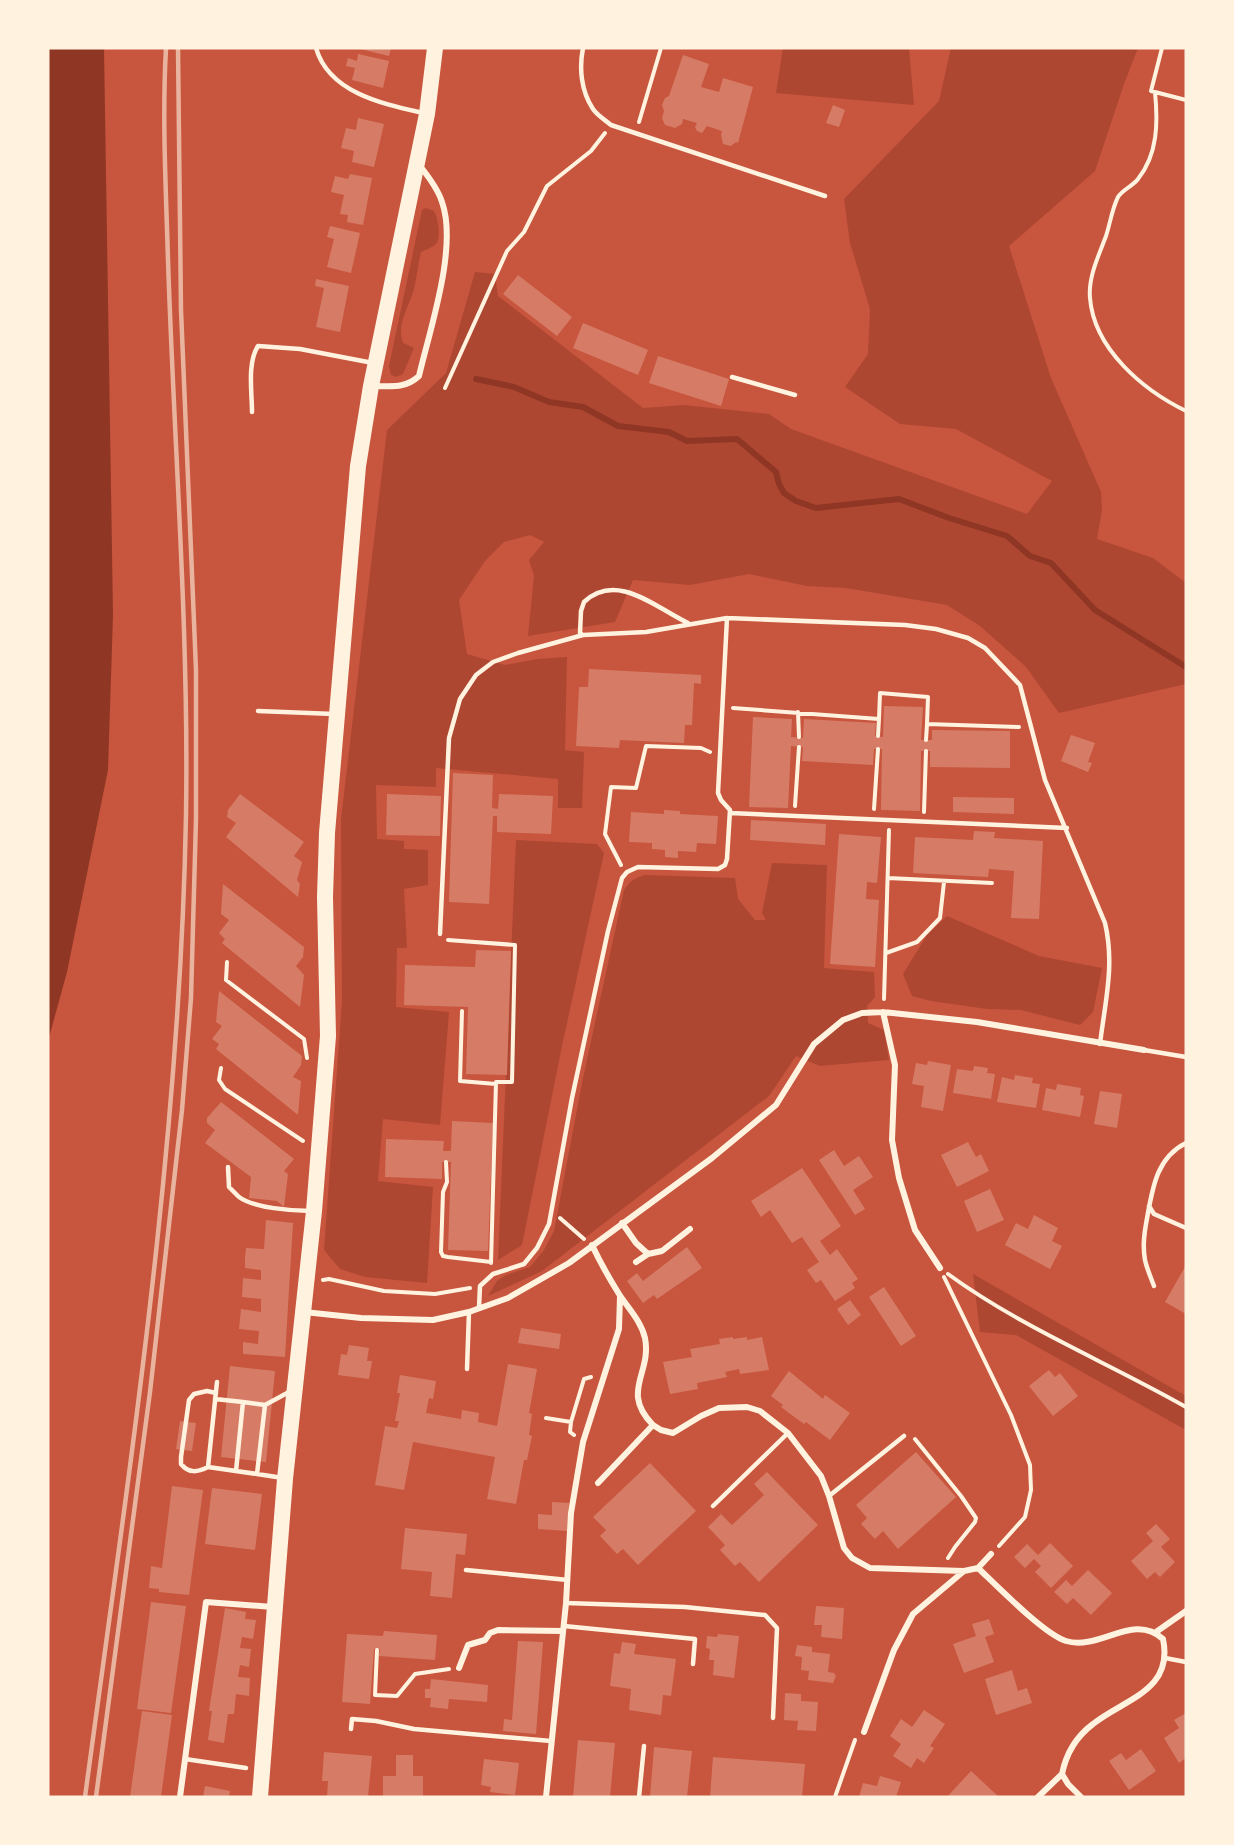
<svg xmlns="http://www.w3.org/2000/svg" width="1234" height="1845" font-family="'Source Sans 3',sans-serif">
  <rect width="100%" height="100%" fill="#c8553d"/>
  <path fill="#ae4732" d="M783 48H909L914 105 776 93Z
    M951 48H1138L1124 84 1095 171 1009 246 1051 378 1101 492 1102 510 1097 539 1153 558 1186 583V684L1059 713 1026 667 980 626 947 605 846 588 807 586 749 574 690 585 633 580 615 622 528 636 534 576 529 560 544 542 530 535 504 542 485 561 459 600 467 654 505 665 537 659 567 657 565 750 584 752 582 808H558V779L436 768V787L376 785 377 839 404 841V849L428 850V885L404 889 407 948H397L396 1007 449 1012 440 1125 383 1119 378 1181 433 1187 427 1283 365 1277 340 1269 324 1250 342 1001 341 819 387 430 446 373 475 272 495 274 498 296 643 408 684 405 769 414 791 429 1027 514 1052 481 956 429 900 424 845 387 868 354 870 309 850 243 844 199 939 101Z
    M426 208 434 211C438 219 442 238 435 245 431 248 425 250 421 252 418 264 417 277 414 289 409 308 396 323 403 343L414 348 403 374 396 377 391 375 389 366 422 210Z
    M516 840 597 844 604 853 562 1046 522 1245 498 1260Z
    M772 863 827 865 824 968 874 972 875 997 867 1006 868 1023 884 1030 889 1060 820 1066 796 1056 769 1096 542 1271 488 1296 497 1281 506 1275 530 1267 544 1250 554 1231 583 1078 624 890C630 881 635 878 645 875L735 878 738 899 755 920H766L762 913Z
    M947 916 1039 956 1102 968 1093 1012 1080 1025 1021 1010 987 1009 931 1001 912 996 903 974 927 935Z
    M973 1274 1186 1396V1430L1016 1335 980 1332Z"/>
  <path fill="#8f3625" d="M48 48H104L113 615 108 770 67 972 48 1041Z"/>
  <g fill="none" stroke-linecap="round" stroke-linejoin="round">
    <path stroke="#8f3625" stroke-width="6" d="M476 379 514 387 549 402 583 407 618 426 669 432 687 441 737 439 776 472 779 484 784 493 796 501 816 508 899 499 949 518 1007 536 1030 556 1051 563 1095 610 1186 667"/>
  </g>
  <path fill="#d67c66" d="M356 48H391L389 56Z
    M358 54 389 61 383 88 352 80 355 68 346 66 348 58 357 61Z
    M683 55 709 64 701 87 719 92 723 78 753 87 738 143 736 142 731 146 723 144 721 135 722 131 707 126 702 133 697 131 695 127 697 123 683 119 682 124 675 128 665 125 662 118 664 111 662 105 665 98 669 96Z
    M833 105 845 110 839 127 826 123Z
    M358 118 384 124 374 167 352 162 354 151 341 148 346 128 356 130Z
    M350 174 372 178 363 225 347 222 348 215 340 214 344 195 331 192 335 176 348 179Z
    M330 226 360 233 351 273 327 267 334 239 327 237Z
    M518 275 572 317 557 336 503 294Z
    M316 279 349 286 340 332 316 327 324 288 315 286Z
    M583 323 648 350 638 375 573 348Z
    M658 356 729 379 721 406 649 383Z
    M589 669 701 675V684L694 683 692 725H685L684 743 620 740 619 748 576 746 579 687H588Z
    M884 706 923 707 921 740H932V730L1010 731V768L930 767V751H921L920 811 881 810 882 749H874L873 765 802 761 803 747 791 746 788 808 749 807 753 717 792 719 791 737 803 738 804 719 876 723 875 736 883 737Z
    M1071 735 1095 743 1088 762 1092 763 1088 772 1061 761Z
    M453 773 493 775 492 808 498 809 499 794 553 796 551 834 497 832V816H493L489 904 449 902Z
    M240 794 304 842 294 856 302 862 297 880 300 884 298 897 226 837 236 823 227 817 228 810Z
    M387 794 441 796 440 836 386 835Z
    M953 797 1014 798V814L953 812Z
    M664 810 680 811V814L718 816 716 844 697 843 696 852 678 851V858L665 857V850L652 849V843L629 842 631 812 664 814Z
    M751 820 826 824 825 845 750 840Z
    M974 831 995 832 994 838 1043 841 1039 919 1011 918 1014 871 989 869 988 877 913 873 915 837 973 840Z
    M839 834 881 837 877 883 867 882 866 899 879 900 875 967 830 964Z
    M223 884 304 947 303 957 296 966 304 975 300 1007 222 943 225 939 219 933 229 920 221 914Z
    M476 950 511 951 507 1075 466 1074 468 1007 404 1005 405 965 475 967Z
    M219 991 302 1056 301 1065 293 1077 301 1081 298 1115 216 1049 219 1044 212 1039 222 1026 216 1022Z
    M928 1061 951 1065 943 1111 921 1107 924 1086 912 1084 916 1063 927 1065Z
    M974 1066 988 1068 987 1073 995 1074 991 1099 953 1093 957 1069 973 1071Z
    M1015 1075 1033 1078 1032 1083 1040 1084 1036 1108 997 1102 1002 1077 1014 1080Z
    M1057 1084 1081 1088 1080 1095 1084 1096 1080 1117 1042 1110 1046 1088 1056 1090Z
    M1100 1091 1122 1094 1117 1128 1094 1124Z
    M221 1102 294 1159 284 1171 288 1174 284 1207 277 1201 249 1198 251 1177 205 1143 215 1130 207 1123V1118Z
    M452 1121 493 1123 488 1251 448 1250 451 1162H442V1179L385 1177 386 1139 444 1141 443 1151H451Z
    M968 1142 976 1157 981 1154 989 1171 957 1187 941 1155Z
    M834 1150 844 1166 859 1156 873 1177 853 1190 865 1209 855 1215 819 1160Z
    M802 1168 841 1226 820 1241 830 1255 837 1249 858 1279 852 1283 855 1288 835 1301 821 1280 816 1283 807 1270 819 1262 802 1237 792 1243 770 1210 761 1217 751 1201Z
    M990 1189 1004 1220 977 1232 964 1201Z
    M1034 1215 1058 1228 1052 1241 1062 1246 1050 1269 1005 1245 1016 1223 1028 1229Z
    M266 1220 293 1223 285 1357 243 1354V1342L258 1344 259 1331 239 1329 241 1309 261 1312V1299L242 1297 243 1278 261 1280V1270L245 1268V1258L246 1248 264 1249Z
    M687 1247 702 1268 657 1299 654 1295 643 1303 627 1281 637 1273 643 1281Z
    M1186 1265V1314L1165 1302Z
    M884 1287 916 1336 901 1346 869 1297Z
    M850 1300 861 1315 848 1325 837 1309Z
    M521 1328 561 1334 559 1349 518 1343Z
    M733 1337V1339L747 1337V1340L762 1337 769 1370 740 1374 739 1369 725 1372 727 1377 697 1383 698 1389 670 1394 663 1362 692 1357 690 1349 720 1344 719 1339Z
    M349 1345 369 1348 367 1361H372L369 1379 338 1375 341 1354 347 1355Z
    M508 1364 537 1369 529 1413 532 1414 529 1435 532 1436 527 1460H524L516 1504 487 1499 495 1457 413 1442 404 1490 375 1485 385 1426 397 1428 399 1421H395L400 1393H397L400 1375 436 1381 433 1399 429 1398 426 1413 461 1419 462 1410 479 1413 478 1422 497 1426Z
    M230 1366 275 1371 266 1462 221 1457Z
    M1049 1370 1055 1377 1060 1373 1078 1396 1053 1416 1029 1386Z
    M789 1371 823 1399 825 1395 850 1413 830 1440 806 1422 804 1424 793 1416 781 1407 783 1405 771 1396Z
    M180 1421 196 1423 192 1451 176 1449Z
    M916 1452 956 1497 898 1549 883 1531 875 1539 861 1524 867 1518 856 1505Z
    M650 1463 696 1511 638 1565 623 1549 617 1554 600 1536 606 1530 593 1517Z
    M767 1472 818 1525 759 1582 740 1562 735 1566 720 1550 725 1545 708 1527 721 1514 732 1525 764 1495 754 1484Z
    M172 1486 203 1490 189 1595 159 1592V1589L149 1588 151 1566 162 1568Z
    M212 1488 262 1494 255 1550 205 1544Z
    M552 1502 569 1503 567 1531 538 1529V1514L552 1515Z
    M1156 1524 1170 1539 1161 1547 1175 1562 1160 1577 1155 1572 1147 1579 1131 1561 1153 1541 1146 1533Z
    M405 1528 467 1534 465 1555 456 1554 452 1598 430 1596 432 1572 401 1569Z
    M1050 1543 1073 1566 1051 1588 1035 1572 1041 1566 1034 1559 1025 1568 1014 1557 1027 1544 1038 1555Z
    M1088 1570 1112 1593 1091 1615 1073 1598 1067 1604 1054 1592 1066 1580 1072 1586Z
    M151 1602 186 1606 171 1713 137 1709Z
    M816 1606 844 1608 842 1639 821 1637 822 1625H814Z
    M225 1608 246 1612 245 1619 256 1620 253 1639 242 1637 240 1648 251 1649 249 1667 240 1665 238 1677 250 1678 249 1696 236 1694 234 1714H228L224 1743 208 1740 212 1711H209Z
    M989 1619 994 1634 985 1637 994 1662 964 1673 953 1644 976 1636 972 1624Z
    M384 1631 437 1635 435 1660 379 1656 380 1649H374L370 1704 342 1702 347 1634 383 1636Z
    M718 1634 739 1636 734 1678 713 1675 714 1660H709L710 1649 706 1648 707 1636 717 1637Z
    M518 1641 543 1642 536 1734 503 1731 504 1719 512 1720Z
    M622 1642 636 1644 634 1654 676 1659 671 1696 663 1695 661 1715 629 1710 631 1689 610 1686 614 1653 620 1654Z
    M797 1645 812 1647V1652L830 1654 828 1672 834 1673 836 1676 833 1683 808 1680 809 1671 801 1670 802 1657 795 1656Z
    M1012 1670 1018 1691 1027 1688 1032 1703 996 1715 985 1679Z
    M431 1679 488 1685 487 1702 449 1699 448 1709 430 1707 431 1698H425V1689H430Z
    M785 1693 801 1694V1701L818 1702 816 1731 797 1730 798 1721 784 1720Z
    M924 1710 945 1724 930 1746 934 1748 924 1763 917 1758 911 1768 893 1756 901 1744 890 1736 901 1719 912 1727Z
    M142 1711 172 1715 161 1797H130Z
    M1186 1713V1758L1179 1763 1164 1738 1179 1728 1174 1720Z
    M578 1740 615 1743 610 1797H573Z
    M654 1747 692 1751 687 1797H650Z
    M1141 1749 1156 1771 1129 1790 1109 1761 1121 1753 1126 1760Z
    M324 1752 372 1756 368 1797H327L328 1781H322Z
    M396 1755H413V1776H423V1797H383V1776H396Z
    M713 1757 805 1764 802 1797H710Z
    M484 1759 519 1763 515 1795 490 1792 491 1787 481 1785Z
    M971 1771 998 1796 997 1797H947Z
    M880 1776 901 1782 896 1797H859L863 1783 877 1786Z
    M205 1786 230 1791 229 1797H203Z"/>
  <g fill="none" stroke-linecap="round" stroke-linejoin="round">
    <path stroke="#fff3e0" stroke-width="4" d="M1162 48 1151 91 1186 100
      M1155 92C1158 122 1158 154 1138 179 1133 186 1122 190 1118 197 1112 209 1110 224 1106 236 1099 255 1088 277 1090 298 1094 349 1143 390 1186 411
      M639 122 661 48
      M445 388 507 251 524 232 547 186 591 151 605 133
      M733 708 879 719 880 693 928 697 927 724 1019 727
      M798 712 799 737
      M878 736 879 719
      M926 740 927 724
      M795 806 799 747
      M874 809 878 749
      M924 812 926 751
      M621 865 605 834 611 787 636 788 646 746 701 748 710 752
      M888 878 992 883
      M448 940 515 945 512 1082H496L491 1263
      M886 953 917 942 940 918 944 882
      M227 962 226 980 304 1039 307 1058
      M884 999 889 830
      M462 1011 460 1081 496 1084
      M221 1068 219 1080 225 1089 303 1141
      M446 1162 447 1182 443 1192 441 1252 443 1256 448 1257 491 1262
      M560 1218 584 1239
      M948 1274C1022 1328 1107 1362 1186 1407
      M944 1277 1011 1415 1030 1465 1031 1490 1025 1517 999 1546
      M323 1280 329 1279 384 1291 435 1294 470 1288
      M546 1418 571 1422
      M574 1435 570 1432 571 1422 584 1379 591 1377
      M915 1439 961 1496 976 1518 975 1522 955 1547 948 1558
      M377 1650 375 1695 397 1696 415 1674 449 1669
      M835 1797 855 1740"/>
    <path stroke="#fff3e0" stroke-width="4.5" d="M316 48C329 93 383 104 423 113
      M583 48C579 68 581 91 593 109 597 115 605 120 611 125L825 196
      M732 377 795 395
      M252 412C252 392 247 363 258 346L300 349 373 363
      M583 635 580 633 581 611 584 602C617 571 656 608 688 623
      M258 711 334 714
      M730 813 1067 828
      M440 934 449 738 460 699 476 675 493 662 518 653 583 635 646 632 727 618 905 625 936 629 968 638 985 648 1020 685 1045 780 1105 923C1115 965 1105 1002 1100 1044
      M1144 1050 1186 1057
      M228 1167 229 1187C232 1190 236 1194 239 1197 254 1208 293 1211 311 1211
      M1149 1206 1154 1214 1186 1228
      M1154 1286C1151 1278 1147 1269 1145 1260 1142 1244 1145 1229 1148 1213 1153 1185 1158 1157 1186 1143
      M479 1308 480 1286 493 1274 524 1264 537 1248 549 1224 572 1098 608 931 622 878 627 872 638 867 718 869 725 865 727 859 730 810 721 800 718 793 727 618
      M467 1369 469 1312
      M217 1382 208 1467 257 1474
      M215 1399 243 1402
      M208 1467C198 1472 189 1474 181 1464V1457L189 1400 194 1394 207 1391 216 1393
      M236 1471 243 1402 265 1405
      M283 1478 257 1474 265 1405 289 1392
      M829 1496 904 1436
      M713 1506 788 1433
      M466 1570 568 1580
      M566 1603 685 1607 765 1615 777 1628 773 1718
      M564 1626 695 1639 693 1664
      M1165 1658 1186 1662
      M351 1729 352 1719 376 1721 414 1729 551 1741
      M185 1759 246 1768
      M639 1797 644 1746"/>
    <path stroke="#fff3e0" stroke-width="6" d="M374 386C391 386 405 389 419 376 430 329 458 247 442 202 438 189 428 176 420 166
      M883 1012 895 1065 892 1140 899 1178 915 1230 940 1268
      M622 1223 636 1243 648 1254
      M592 1245C600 1262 609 1278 619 1294 628 1308 641 1321 645 1338 652 1374 620 1391 653 1425L598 1483
      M636 1262 648 1254 662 1251 690 1229
      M304 1312 361 1318 433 1320 469 1312 508 1298 569 1263 712 1158 776 1105 814 1044 843 1020 862 1013 883 1012 977 1022 1144 1050
      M653 1425 661 1430 673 1433 701 1416 719 1408 747 1407 760 1411 788 1433 821 1476 829 1496 844 1548 852 1558 870 1568 964 1571
      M978 1568C996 1585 1044 1634 1066 1641 1100 1651 1133 1612 1163 1639 1174 1691 1124 1699 1093 1724 1077 1736 1066 1754 1062 1774
      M1156 1632 1186 1611
      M459 1668 468 1645 485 1640 490 1633 498 1630 563 1631
      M864 1732 894 1650 913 1614 964 1571 978 1568 991 1554
      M1062 1774 1068 1784 1081 1797
      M180 1797 206 1602 273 1607
      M546 1797 566 1603 571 1513 583 1442 619 1329 620 1296
      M1038 1797 1062 1774"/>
    <path stroke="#fff3e0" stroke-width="16" d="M260 1797 285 1479 314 1211 328 1036 325 897 327 833 358 466 371 386 427 114 435 48"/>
    <path stroke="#e9b49f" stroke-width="4.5" d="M85 1797C129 1471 180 1145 186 815 189 630 174 445 168 260 166 190 162 118 166 48
      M96 1797 150 1392 182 1110 191 998 196 819V670L181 310 178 48"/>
  </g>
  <rect width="1234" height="1845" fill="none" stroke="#fff3e0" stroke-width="99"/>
</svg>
